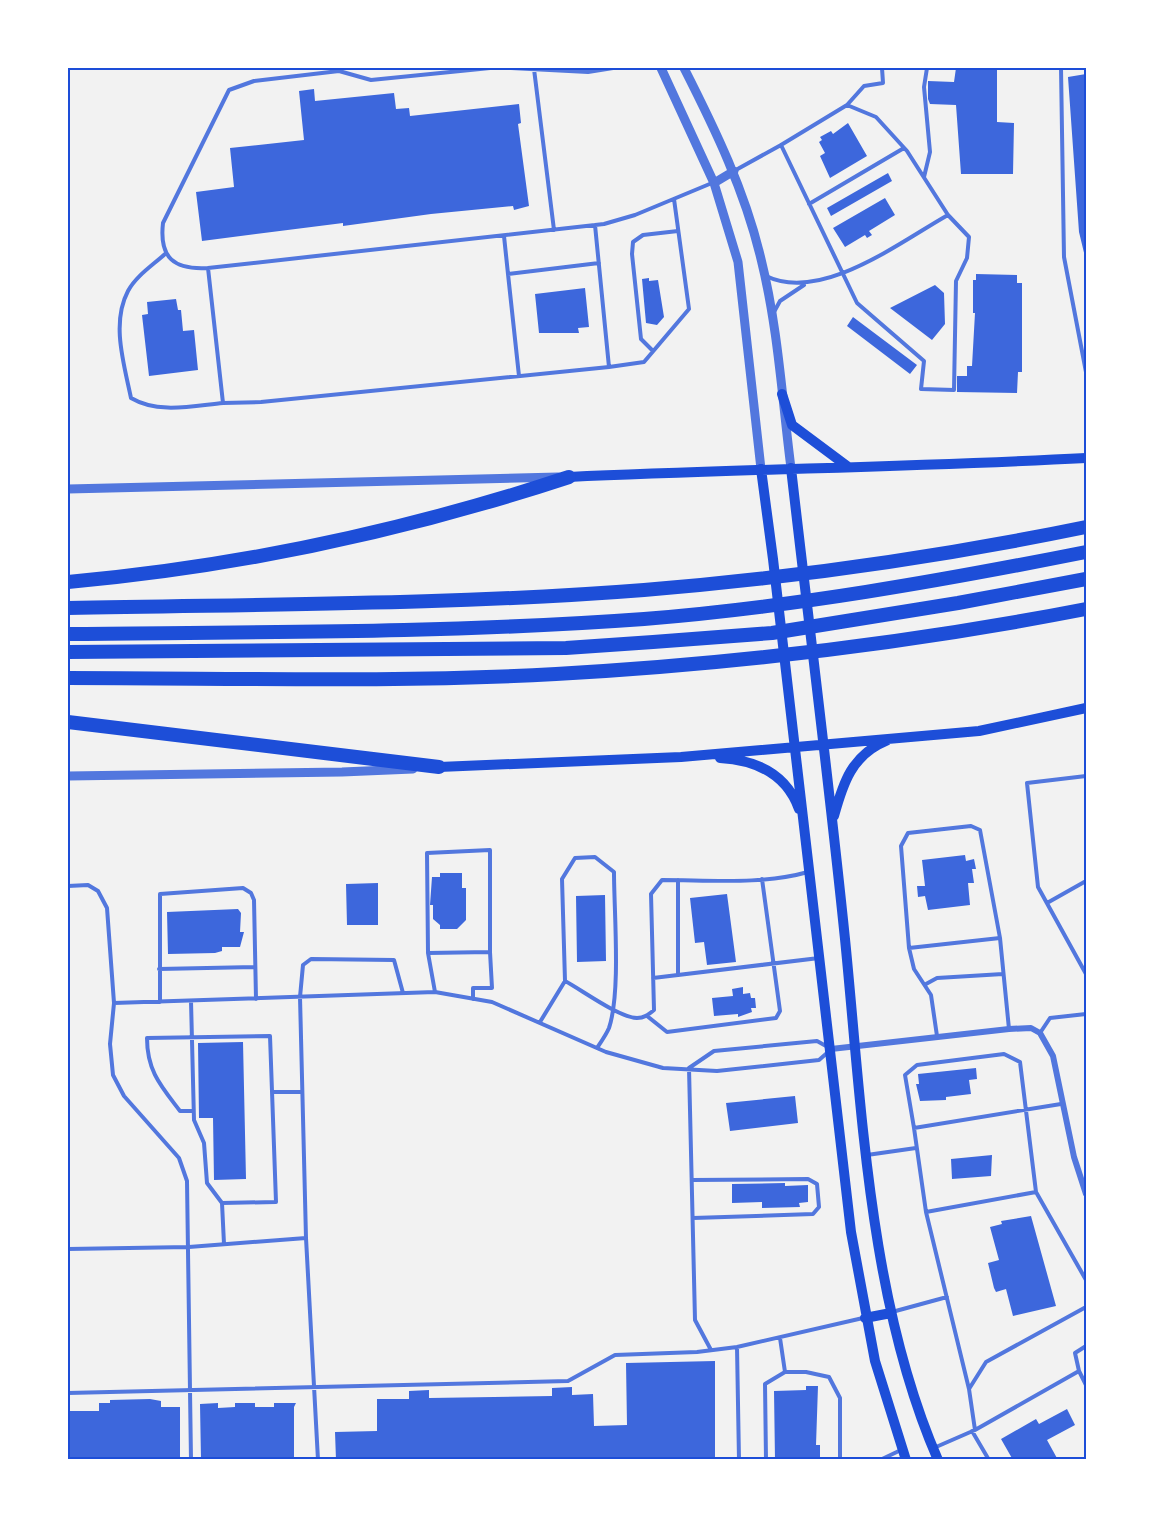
<svg xmlns="http://www.w3.org/2000/svg" width="1154" height="1527" font-family="'PT Sans Narrow',sans-serif">
  <rect width="100%" height="100%" fill="#f2f2f2"/>
  <path fill="#3d67dc" d="M956 68H997V122L1014 123 1013 174H961L956 105 930 104 928 99V81L954 82Z
    M1086 74V261L1079 232 1068 77Z
    M314 89 315 101 394 93 396 109 409 108 410 116 519 104 521 123 518 124 529 206 514 210 513 206 431 214 343 226V223L202 241 196 192 234 187 230 148 304 140 299 91Z
    M848 123 867 156 830 178 820 156 825 153 819 142 822 140 820 137 831 131 833 134Z
    M888 173 892 181 831 216 827 208Z
    M885 198 895 215 869 231 872 235 867 238 865 235 845 247 833 228Z
    M976 274 1017 275V283H1022V372H1018L1017 393 957 392V376H967V366H972L975 313H973V280H976Z
    M649 278V281L658 280 664 317 657 325 646 323 642 279Z
    M935 285 944 293 945 324 932 340 890 308Z
    M585 288 589 327 578 328 579 333H539L535 294Z
    M176 299 178 310H181L183 331 194 330 198 370 149 376 142 315 148 314 147 302Z
    M853 317 917 365 910 374 847 326Z
    M965 855 966 861 974 859 976 869H972L974 883H968L970 905 928 910 925 896 918 897 917 886H925L922 860Z
    M440 873H462V888H466V920L457 929H440V925L433 919V905H430L432 877H440Z
    M378 883V925H347L346 884Z
    M727 894 736 962 707 965 704 942 695 943 690 898Z
    M605 895 606 961 577 962 576 896Z
    M238 909 241 913 240 932H244L240 947H222V951L215 953 168 954 167 912Z
    M743 987V994L750 993 751 998H755L756 1008H751L752 1012 738 1017V1014L714 1016 712 998 733 996 732 989Z
    M243 1042 246 1179 214 1180 213 1118H199L198 1043Z
    M976 1068 977 1079 969 1080 971 1094 946 1097V1100L920 1101 916 1084H919L918 1074Z
    M795 1096 798 1123 730 1131 726 1103Z
    M992 1155 991 1176 952 1179 951 1159Z
    M785 1183V1186L808 1185V1202L799 1203 800 1207 762 1208V1202L732 1203V1184Z
    M1031 1216 1056 1306 1013 1316 1006 1289 996 1292 994 1288 988 1263 999 1260 990 1227 1002 1224 1001 1221Z
    M715 1361V1460H336L335 1432 377 1431V1399H409V1391L429 1390V1398L552 1396V1388L572 1387V1395L593 1394 594 1426 627 1425 626 1363Z
    M806 1386H818L816 1445H820V1460H775L774 1391 806 1390Z
    M150 1399 161 1401V1407H180V1460H68V1411H99V1403H110V1400Z
    M218 1403V1408L235 1407V1403H255V1407H274V1403H296L294 1407V1460H201L200 1404Z
    M1067 1409 1075 1425 1047 1440 1058 1460H1013L1001 1439 1036 1419 1039 1424Z"/>
  <g fill="none" stroke-linecap="round" stroke-linejoin="round">
    <path stroke="#5277de" stroke-width="4" d="M490 68 371 80 339 71 254 81 229 90 163 223C159 258 174 270 208 268L604 224 635 215 712 183
      M511 68 588 72 613 68
      M1061 68 1064 257 1086 372
      M534 69 554 230
      M847 105 864 86 883 83 882 68
      M734 171 781 145 857 303 924 361 921 389 954 390 956 281 967 258 969 237 948 215 907 151 876 117 847 105 781 145
      M924 177 930 152 924 87 927 68
      M809 204 904 148
      M504 236 508 274 599 263
      M165 254C153 265 136 276 128 291 111 323 124 364 131 398 158 414 192 406 223 403
      M208 268 223 403 261 402 609 367 595 225
      M508 274 519 376
      M766 276C821 303 900 242 948 215
      M774 312 780 301 804 285
      M653 351 641 339 632 254 633 242 643 235 678 231
      M609 367 644 362 689 309 674 199
      M1086 776 1027 783 1038 887 1086 974
      M68 886 88 885 98 891 107 908 114 1003 110 1044 113 1075 124 1096 179 1158 187 1181 191 1460
      M1047 903 1086 881
      M909 948 1000 938
      M428 953 427 853 490 850V952
      M159 969 255 967
      M678 975V880
      M653 978 819 958
      M565 981C582 990 618 1017 637 1018 644 1018 648 1015 654 1010L651 894 662 880C710 880 762 885 808 872
      M926 984 937 978 1003 974
      M435 992 428 953 490 952 492 988H473V999
      M191 1001 194 1120 204 1143 207 1183 222 1203 276 1202 270 1036 147 1038C147 1071 161 1086 180 1111H193
      M160 1002V894L243 888 251 893 254 900 256 999
      M114 1003 435 992 492 1002 606 1052 663 1068 717 1071 819 1060 827 1053
      M647 1016 667 1032 776 1018 780 1011 762 879
      M540 1022 565 981 562 879 575 858 595 857 614 872C614 913 621 992 609 1028 606 1035 601 1042 597 1048
      M1040 1033 1050 1018 1086 1014
      M937 1036 931 995 914 969 909 948 901 846 908 833 971 826 980 830 1000 938 1009 1029
      M689 1068 714 1051 817 1041 826 1046
      M689 1068 695 1320 711 1350
      M272 1092H302
      M914 1128 905 1075 917 1065 1004 1054 1020 1062 1036 1192
      M867 1155 916 1148
      M692 1180 808 1179 817 1184 819 1207 813 1214 693 1218
      M222 1203 224 1244
      M926 1212 1036 1192 1086 1280
      M68 1249 189 1247 306 1238
      M892 1312 947 1297
      M780 1338 785 1372H806L829 1377 840 1398V1460
      M737 1347 739 1460
      M1079 1371 1075 1353 1086 1346
      M969 1389 926 1212 914 1128 1061 1104
      M68 1393 568 1381 615 1355 697 1352 737 1347 863 1318
      M975 1430 969 1389 986 1362 1086 1307
      M972 1431 989 1460
      M936 1447 975 1430 1079 1371 1086 1385
      M318 1460 306 1238 300 997 303 965 311 959 394 960 403 993
      M766 1460 765 1384 785 1372
      M880 1460 901 1450"/>
    <path stroke="#5277de" stroke-width="6" d="M831 1049 1009 1029 1031 1028 1040 1033 1053 1056 1074 1157 1086 1194"/>
    <path stroke="#5277de" stroke-width="9" d="M661 68 714 183 738 262 761 469
      M684 68C715 129 745 191 761 259 778 327 782 398 791 468
      M714 183 734 171
      M68 489 558 477
      M68 776 342 772 413 769"/>
    <path stroke="#1d4ed8" stroke-width="10" d="M782 394 792 425 847 466
      M791 468C809 625 829 782 845 939 862 1109 869 1302 938 1460
      M761 469 773 559 851 1232 875 1361 906 1460
      M569 477C742 469 914 467 1086 458
      M720 758C755 760 786 773 799 809
      M439 767 681 757 979 731 1086 708
      M834 816C843 783 852 755 886 741
      M865 1318 891 1313"/>
    <path stroke="#1d4ed8" stroke-width="14" d="M68 582C236 567 408 530 569 477
      M68 608C259 604 452 605 644 590 792 578 940 557 1086 527
      M68 634C260 632 452 633 644 619 793 607 940 581 1086 552
      M68 652 566 648 653 642 772 633 958 603 1086 579
      M68 678C230 678 394 683 556 674 734 664 911 643 1086 609
      M68 722 439 767"/>
  </g>
  <rect width="1154" height="1527" fill="none" stroke="#ffffff" stroke-width="138"/>
  <rect x="69" y="69" width="1016" height="1389" fill="none" stroke="#1d4ed8" stroke-width="2"/>
</svg>
